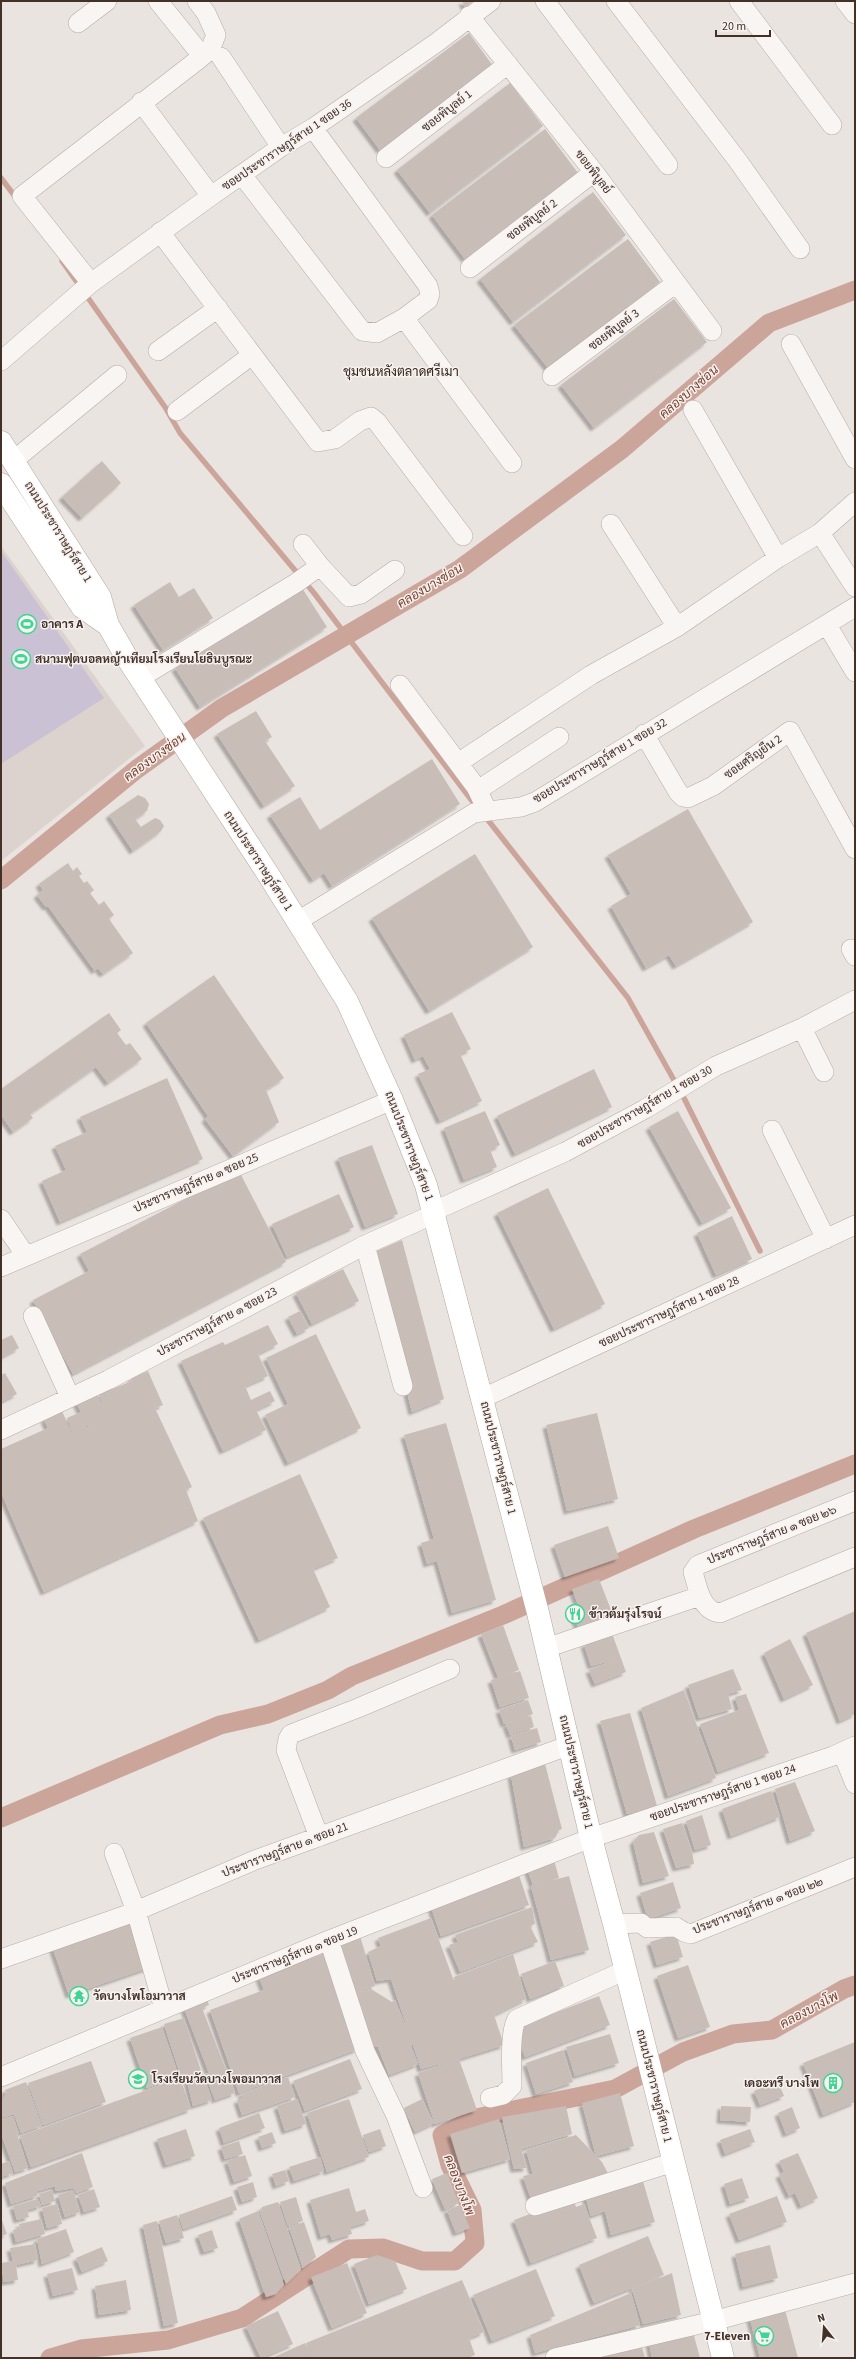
<svg xmlns="http://www.w3.org/2000/svg" width="856" height="2359" font-family="'Source Sans 3',Sarabun,sans-serif">
  <defs>
    <filter id="shadow"><feDropShadow dx="-3.5" dy="3.5" stdDeviation="1" flood-color="#0004"/></filter>
  </defs>
  <rect width="100%" height="100%" fill="#eae4e0"/>
  <path fill="#dcd3ce" d="M1 546 145 746 1 861Z"/>
  <path fill="#cac1d4" d="M1 551 104 698 1 764Z"/>
  <g fill="none" stroke-linecap="round" stroke-linejoin="round">
    <path stroke="#cca59a" stroke-width="5.5" d="M1 178 17 199
      M62 261 165 407 180 433 314 593 476 806
      M484 815 628 998 684 1098 760 1251"/>
    <path stroke="#cca59a" stroke-width="19" d="M1 880 137 769 222 708 460 569 622 449 769 323 855 290
      M1 1818 220 1725 268 1714 328 1690 352 1676 503 1615 694 1529 855 1464
      M50 2358 81 2349 168 2340 242 2318 349 2249 383 2248 422 2261H455L475 2243 472 2210 450 2165 442 2135 476 2118 615 2089 683 2052 733 2034 772 2030 844 1989 855 1985"/>
  </g>
  <path fill="#c8bdb7" fill-rule="evenodd" filter="url(#shadow)" d="M462 1H474L465 7Z
    M469 33 493 66 380 150 356 118Z
    M510 83 543 126 430 213 397 170Z
    M545 129 578 173 465 259 432 215Z
    M593 192 626 235 513 322 480 279Z
    M628 239 660 282 548 368 514 325Z
    M674 299 707 342 594 428 561 385Z
    M102 461 121 483 82 518 62 497Z
    M170 582 179 597 194 588 213 618 163 650 134 605Z
    M302 588 327 627 200 707 175 668Z
    M256 711 272 737 265 741 295 786 264 806 217 734Z
    M432 759 460 804 332 886 324 873 313 880 270 815 300 797 320 830Z
    M138 795 145 798 149 804 147 811 135 819 141 827 155 818 160 820 164 826 161 831 133 851 109 815Z
    M688 809 753 922 676 966 669 955 646 968 611 906 631 894 608 855Z
    M475 854 533 947 429 1011 372 918Z
    M68 863 73 871 77 867 82 874 79 876 84 883 87 881 94 890 90 893 99 905 104 901 114 915 109 919 133 953 103 974 98 968 95 971 48 906 46 907 37 895 43 890 39 884Z
    M214 975 284 1078 266 1090 279 1122 233 1156 205 1119 208 1116 146 1023Z
    M452 1012 471 1049 460 1054 482 1101 440 1121 418 1074 430 1069 423 1056 415 1060 404 1035Z
    M109 1013 121 1030 117 1033 126 1045 130 1043 142 1059 108 1083 96 1067 30 1114 33 1118 13 1132 1 1115V1089Z
    M594 1069 612 1107 515 1154 497 1116Z
    M167 1078 203 1159 60 1222 42 1181 66 1170 55 1146 87 1132 80 1117Z
    M485 1111 500 1145 490 1150 497 1167 464 1180 444 1128Z
    M678 1111 731 1208 702 1223 649 1127Z
    M372 1145 398 1214 365 1227 338 1158Z
    M239 1171 286 1262 73 1374 33 1300 89 1271 80 1254Z
    M548 1188 605 1304 554 1329 497 1213Z
    M339 1194 354 1227 287 1257 272 1224Z
    M732 1216 752 1259 716 1275 697 1233Z
    M402 1240 444 1399 412 1412 372 1253Z
    M343 1269 359 1301 312 1324 296 1293Z
    M300 1311 309 1328 297 1334 288 1317Z
    M268 1325 278 1344 258 1354 268 1376 245 1386 251 1400 270 1391 275 1401 256 1410 266 1430 223 1451 181 1361 223 1342 225 1345Z
    M316 1334 361 1428 288 1463 265 1415 288 1404 266 1358Z
    M12 1335 19 1348 2 1357 1 1340Z
    M148 1371 163 1405 155 1408 192 1487 186 1490 198 1521 44 1592 1 1492V1449L48 1428 44 1419 62 1411 79 1450 67 1418 81 1412 76 1402 96 1392 106 1414 99 1394 132 1381 131 1378ZM127 1412 88 1429 82 1416 89 1428Z
    M5 1373 17 1394 1 1402V1375Z
    M597 1413 618 1499 567 1511 546 1425Z
    M446 1423 496 1600 452 1613 437 1561 427 1564 421 1543 434 1539 404 1435Z
    M300 1474 338 1558 313 1569 330 1607 259 1640 203 1518Z
    M608 1526 619 1558 565 1577 554 1545Z
    M599 1579 615 1620 581 1634 572 1612 580 1609 572 1589Z
    M855 1611V1714L840 1721 806 1633Z
    M503 1625 519 1670 498 1677 481 1634Z
    M613 1636 626 1672 595 1684 589 1670 617 1659 591 1666 584 1644Z
    M790 1639 813 1685 784 1699 764 1653Z
    M733 1669 742 1690 728 1694 732 1709 699 1718 688 1685Z
    M520 1671 529 1698 500 1707 491 1680Z
    M684 1690 716 1778 668 1796 641 1708Z
    M746 1694 769 1753 718 1772 700 1724 739 1710 735 1697Z
    M528 1700 533 1714 504 1724 499 1710Z
    M630 1713 657 1806 627 1814 600 1721Z
    M531 1716 534 1727 510 1735 506 1724Z
    M537 1728 541 1742 515 1750 511 1736Z
    M544 1760 562 1829 559 1830 555 1838 524 1847 511 1775Z
    M795 1782 815 1831 790 1841 775 1789Z
    M771 1791 780 1817 731 1836 722 1809Z
    M702 1815 711 1845 695 1850 686 1821Z
    M682 1823 692 1851 694 1864 676 1868 663 1829Z
    M654 1832 669 1876 643 1883 633 1842 639 1835Z
    M554 1860 559 1878 533 1885 527 1868Z
    M518 1872 529 1905 441 1936 430 1904 497 1878 504 1898 498 1879Z
    M569 1876 589 1950 551 1960 531 1886Z
    M673 1882 681 1908 648 1919 640 1893Z
    M532 1907 535 1924 530 1926 538 1942 460 1972 449 1945 458 1942 455 1935Z
    M431 1918 459 1995 454 1977 513 1954 526 1999 494 2015 504 2045 459 2059 477 2110 435 2124 418 2073 455 2060 421 2069 391 1979 377 1981 368 1952 381 1946 378 1938Z
    M132 1919 148 1968 69 1995 52 1946Z
    M676 1934 683 1957 657 1965 650 1942Z
    M360 1936 375 1986 354 1993 339 1942Z
    M325 1953 358 2049 239 2093 210 2010 264 1990 259 1977Z
    M555 1961 564 1986 530 1999 521 1974Z
    M688 1965 710 2027 678 2038 657 1976Z
    M371 1989 392 2002 395 2000 411 2039 412 2049 418 2064 389 2075 378 2047H370L352 1994Z
    M599 1996 610 2025 525 2057 517 2035 520 2026Z
    M207 1999 209 2005 202 2008 235 2093 215 2100 205 2074 209 2073 184 2008Z
    M184 2018 202 2074 182 2080 164 2024Z
    M162 2027 179 2077 147 2088 130 2038Z
    M610 2034 619 2063 575 2076 566 2047Z
    M855 2042V2102L823 2115 803 2063Z
    M563 2050 573 2082 536 2094 526 2063Z
    M350 2059 362 2089 305 2111 293 2081Z
    M91 2061 106 2102 43 2125 28 2083Z
    M203 2074 212 2100 193 2106 187 2080Z
    M288 2077 295 2097 242 2115 237 2100 243 2098 241 2094Z
    M180 2078 191 2109 31 2167 20 2136Z
    M778 2081 784 2096 760 2105 754 2091Z
    M26 2082 42 2126 21 2133 14 2114 1 2118V2105L6 2093 5 2090Z
    M620 2093 634 2146 596 2156 582 2103Z
    M297 2099 306 2124 285 2131 277 2106Z
    M349 2099 369 2157 327 2172 307 2113Z
    M422 2099 434 2123 415 2132 404 2108Z
    M566 2106 572 2134 521 2149 527 2168 514 2169 502 2117Z
    M721 2106 751 2107 750 2122 720 2120Z
    M792 2107 800 2128 786 2134 778 2113Z
    M259 2113 265 2128 224 2143 219 2128Z
    M13 2116 19 2134H17L28 2168 15 2172 1 2133V2120Z
    M499 2119 510 2159 462 2173 450 2134Z
    M186 2129 195 2156 166 2165 157 2139Z
    M380 2129 386 2146 369 2152 363 2135Z
    M750 2129 755 2142 725 2154 720 2140Z
    M272 2132 276 2143 262 2148 258 2137Z
    M576 2135 602 2162 611 2179 532 2202 523 2176 533 2174 526 2150Z
    M239 2141 243 2154 225 2159 221 2147Z
    M82 2153 93 2187 76 2193 74 2188 56 2191 55 2186 38 2191 37 2196 11 2204 5 2183Z
    M798 2153 818 2198 801 2206 795 2193 789 2196 779 2175 784 2172 779 2161Z
    M245 2155 252 2176 234 2182 227 2161Z
    M320 2157 324 2171 294 2181 289 2167Z
    M9 2161 13 2173 1 2177V2164Z
    M285 2170 289 2181 276 2186 272 2174Z
    M447 2173 459 2203 445 2209 432 2179Z
    M642 2178 655 2222 611 2235 605 2211 591 2216 585 2195Z
    M742 2178 749 2198 730 2204 724 2184Z
    M253 2182 257 2197 242 2202 237 2187Z
    M349 2188 356 2212 365 2209 369 2221 350 2227 352 2234 332 2240 330 2234 321 2237 310 2200Z
    M94 2189 100 2207 84 2212 78 2195Z
    M52 2190 55 2201 42 2205 39 2194Z
    M73 2190 80 2212 65 2217 58 2195Z
    M232 2196 237 2210 183 2229 179 2215Z
    M777 2196 787 2222 739 2240 729 2214Z
    M296 2197 303 2221 288 2226 280 2202Z
    M573 2198 576 2207 584 2204 597 2238 531 2263 514 2220Z
    M38 2199 41 2206 27 2210 29 2217 17 2220 13 2206Z
    M278 2202 301 2270 286 2284 260 2212 262 2207Z
    M57 2204 62 2224 47 2228 42 2208Z
    M460 2205 470 2228 456 2233 447 2210Z
    M258 2211 284 2285 276 2294 266 2297 239 2219Z
    M177 2215 184 2238 166 2243 159 2221Z
    M1 2218 7 2234 1 2236Z
    M41 2219 45 2234 16 2242 13 2230 20 2228 19 2224Z
    M157 2221 178 2323 164 2326 143 2225Z
    M304 2222 316 2257 303 2268 289 2227Z
    M66 2229 74 2252 42 2264 37 2239Z
    M212 2230 218 2248 204 2252 198 2235Z
    M648 2236 664 2275 594 2303 579 2265Z
    M35 2244 38 2260 16 2265 18 2280 4 2282 1 2263 13 2261 10 2248Z
    M770 2245 778 2278 743 2287 735 2254Z
    M102 2247 108 2261 82 2272 76 2258Z
    M377 2255 395 2261 407 2289 369 2304 354 2264Z
    M347 2263 367 2313 332 2328 311 2277Z
    M72 2268 78 2290 53 2296 47 2274Z
    M536 2269 555 2316 492 2341 473 2295Z
    M672 2273 681 2315 643 2324 632 2289Z
    M126 2280 131 2310 99 2315 95 2286Z
    M462 2280 484 2332 469 2338 475 2355 467 2358H312L306 2343Z
    M631 2293 640 2325 535 2353 530 2335Z
    M784 2306 798 2358H760L749 2315Z
    M278 2311 293 2344 261 2358 246 2326Z
    M693 2332 700 2358H652L649 2342Z
    M305 2343 312 2358H272Z
    M641 2344 645 2358H587Z"/>
  <g fill="none" stroke-linecap="round" stroke-linejoin="round">
    <defs>
      <path id="minor" d="M197 1 206 13 216 35 210 50 199 59
        M545 1 668 165
        M616 1 738 161 800 249
        M739 1 832 125
        M845 1 855 14
        M469 16 594 172 712 331
        M78 23 107 1
        M221 57 281 147
        M141 102 211 196
        M386 158 508 64
        M242 175 362 331 377 333 404 318 428 300 430 294 428 286 313 128
        M160 232 318 442 335 439 360 421 371 417 377 422 463 536
        M470 268 594 172
        M91 283 22 196 199 59V52L158 1
        M404 318 512 463
        M791 344 855 459
        M158 351 218 308
        M1 361 91 283 211 196 281 147 313 128 436 43 491 1
        M552 376 676 283
        M693 410 778 558
        M177 411 252 355
        M13 461 117 375
        M611 524 677 627
        M820 533 855 587
        M303 544 320 566
        M827 625 855 672
        M140 678 296 583 320 566 349 597 361 594 395 570
        M400 685 476 787 487 810
        M644 734 678 792 683 797 688 798 713 786 790 731 855 849
        M458 763 591 675 677 627 778 558 820 533 855 502
        M478 790 559 737
        M298 921 474 813 521 807 535 802 855 607
        M851 949 855 956
        M802 1028 824 1072
        M772 1130 826 1239
        M434 1211 565 1152 645 1109 716 1066 802 1028 855 1000
        M1 1219 26 1256
        M365 1245 403 1386
        M1 1267 392 1100
        M33 1316 70 1397
        M483 1398 855 1225
        M1 1430 108 1380 365 1245 434 1214
        M855 1501 698 1565 693 1572C698 1588 701 1611 720 1613L855 1557
        M546 1648 700 1596
        M842 1752 855 1784
        M319 1837 286 1750 288 1739 291 1734 358 1708 450 1669
        M114 1853 136 1911 164 2009
        M614 1924 641 1923 647 1928 676 1927 684 1932 691 1934 855 1867
        M329 1940 365 2051 396 2116 423 2188
        M1 1959 129 1914 255 1860 570 1745
        M1 2077 329 1940 591 1838 833 1756 855 1746
        M490 2098 503 2095 512 2086C512 2070 509 2032 517 2019L626 1970
        M535 2206 674 2162
        M555 2358 713 2321 855 2283"/>
      <path id="major" d="M1 442 100 597 108 625 127 658 268 874 347 1001 392 1100 426 1185 538 1613 591 1838 614 1924 723 2358
        M1 484 82 607 108 625"/>
    </defs>
    <use href="#minor" stroke="#b5aba5" stroke-width="20"/>
    <use href="#major" stroke="#b6a69f" stroke-width="23"/>
    <use href="#minor" stroke="#f8f5f3" stroke-width="19"/>
    <use href="#major" stroke="#fff" stroke-width="22"/>
  </g>
  <defs>
    <symbol id="stadium-ring" viewBox="-11 -11 22 22"><circle r="9.5" fill="#f7f2f0" stroke="#3fd594" stroke-width="1.5"/><path d="M0-5a6.5 5 0 1 0 0 10a6.5 5 0 1 0 0-10ZM-3.5-1.8h7v3.6h-7Z" fill="#3fd594"/></symbol>
    <symbol id="restaurant-ring" viewBox="-11 -11 22 22"><circle r="9.5" fill="#f7f2f0" stroke="#3fd594" stroke-width="1.5"/><path d="M-5-6h1v4h1v-4h1v4h1v-4h1v5L-1.5 .5V6h-2V.5L-5-1ZM5-6V6H3V1.5H1.5Q1.5-4 5-6Z" fill="#3fd594"/></symbol>
    <symbol id="temple-ring" viewBox="-11 -11 22 22"><circle r="9.5" fill="#f7f2f0" stroke="#3fd594" stroke-width="1.5"/><path d="M0-6L5-2H3V0L6.5 2.5H4V6H1.5V3h-3V6H-4V2.5H-6.5L-3 0V-2H-5Z" fill="#3fd594"/></symbol>
    <symbol id="school-ring" viewBox="-11 -11 22 22"><circle r="9.5" fill="#f7f2f0" stroke="#3fd594" stroke-width="1.5"/><path d="M0-5L7-2L0 1L-7-2ZM-4 1L0 2.5L4 1V4Q0 6-4 4Z" fill="#3fd594"/></symbol>
    <symbol id="building-ring" viewBox="-11 -11 22 22"><circle r="9.5" fill="#f7f2f0" stroke="#3fd594" stroke-width="1.5"/><path d="M-4-6H4V6H1V3H-1V6H-4ZM-2.5-4.3h1.7v1.8h-1.7ZM.8-4.3h1.7v1.8H.8ZM-2.5-1h1.7V.8h-1.7ZM.8-1h1.7V.8H.8Z" fill="#3fd594"/></symbol>
    <symbol id="supermarket-ring" viewBox="-11 -11 22 22"><circle r="9.5" fill="#f7f2f0" stroke="#3fd594" stroke-width="1.5"/><path d="M-6-5.5h2.5l.6 2H6L4.5 2H-2.5L-4.4-4H-6ZM-1.5 3.2a1.3 1.3 0 1 0 .1 0ZM3 3.2a1.3 1.3 0 1 0 .1 0Z" fill="#3fd594"/></symbol>
  </defs>
  <g fill-rule="evenodd">
    <use href="#stadium-ring" x="16" y="613" width="22" height="22"/>
    <use href="#stadium-ring" x="10" y="648" width="22" height="22"/>
    <use href="#restaurant-ring" x="564" y="1603" width="22" height="22"/>
    <use href="#temple-ring" x="68" y="1985" width="22" height="22"/>
    <use href="#school-ring" x="127" y="2068" width="22" height="22"/>
    <use href="#building-ring" x="822" y="2072" width="22" height="22"/>
    <use href="#supermarket-ring" x="753" y="2325" width="22" height="22"/>
  </g>
  <g text-anchor="middle" dominant-baseline="central" stroke-width="3" stroke-linejoin="round" paint-order="stroke">
    <g font-size="12" fill="#433128" stroke="#f7f2f0">
      <text transform="translate(447 111) rotate(-38)">ซอยพิบูลย์ 1</text>
      <text transform="translate(287 145) rotate(-34)">ซอยประชาราษฎร์สาย 1 ซอย 36</text>
      <text transform="translate(593 172) rotate(52)">ซอยพิบูลย์</text>
      <text transform="translate(532 220) rotate(-37)">ซอยพิบูลย์ 2</text>
      <text transform="translate(614 330) rotate(-37)">ซอยพิบูลย์ 3</text>
      <text transform="translate(58 532) rotate(58)">ถนนประชาราษฎร์สาย 1</text>
      <text transform="translate(753 757) rotate(-35)">ซอยศริญยืน 2</text>
      <text transform="translate(600 761) rotate(-31)">ซอยประชาราษฎร์สาย 1 ซอย 32</text>
      <text transform="translate(258 861) rotate(57)">ถนนประชาราษฎร์สาย 1</text>
      <text transform="translate(645 1107) rotate(-30)">ซอยประชาราษฎร์สาย 1 ซอย 30</text>
      <text transform="translate(409 1146) rotate(69)">ถนนประชาราษฎร์สาย 1</text>
      <text transform="translate(196 1183) rotate(-23)">ประชาราษฎร์สาย ๑ ซอย 25</text>
      <text transform="translate(669 1312) rotate(-25)">ซอยประชาราษฎร์สาย 1 ซอย 28</text>
      <text transform="translate(217 1322) rotate(-28)">ประชาราษฎร์สาย ๑ ซอย 23</text>
      <text transform="translate(498 1458) rotate(76)">ถนนประชาราษฎร์สาย 1</text>
      <text transform="translate(772 1535) rotate(-22)">ประชาราษฎร์สาย ๑ ซอย ๒๖</text>
      <text transform="translate(576 1772) rotate(77)">ถนนประชาราษฎร์สาย 1</text>
      <text transform="translate(723 1793) rotate(-19)">ซอยประชาราษฎร์สาย 1 ซอย 24</text>
      <text transform="translate(285 1850) rotate(-21)">ประชาราษฎร์สาย ๑ ซอย 21</text>
      <text transform="translate(758 1906) rotate(-21)">ประชาราษฎร์สาย ๑ ซอย ๒๒</text>
      <text transform="translate(295 1955) rotate(-22)">ประชาราษฎร์สาย ๑ ซอย 19</text>
      <text transform="translate(654 2086) rotate(76)">ถนนประชาราษฎร์สาย 1</text>
    </g>
    <g font-size="12" font-weight="bold" fill="#433128" stroke="#f7f2f0" text-anchor="start">
      <text x="41" y="624">อาคาร A</text>
      <text x="35" y="659">สนามฟุตบอลหญ้าเทียมโรงเรียนโยธินบูรณะ</text>
      <text x="589" y="1614">ข้าวต้มรุ่งโรจน์</text>
      <text x="93" y="1996">วัดบางโพโอมาวาส</text>
      <text x="152" y="2079">โรงเรียนวัดบางโพอมาวาส</text>
      <text x="819" y="2083" text-anchor="end">เดอะทรี บางโพ</text>
      <text x="750" y="2336" text-anchor="end">7-Eleven</text>
    </g>
    <g font-size="13" fill="#33241a" stroke="#f7f2f0">
      <text x="401" y="372">ชุมชนหลังตลาดศรีเมา</text>
    </g>
    <g font-size="13" font-style="italic" fill="#794330" stroke="#f7f2f0">
      <text transform="translate(689 392) rotate(-41)">คลองบางซ่อน</text>
      <text transform="translate(430 586) rotate(-31)">คลองบางซ่อน</text>
      <text transform="translate(155 757) rotate(-36)">คลองบางซ่อน</text>
      <text transform="translate(809 2010) rotate(-28)">คลองบางโพ</text>
      <text transform="translate(459 2185) rotate(69)">คลองบางโพ</text>
    </g>
  </g>
  <rect width="856" height="2359" fill="none" stroke="#433128" stroke-width="4"/>
  <g transform="translate(824 2327) rotate(343)" stroke="#f7f2f0" stroke-width="3" paint-order="stroke">
  <path d="M0-3L7 15L0 10L-7 15Z" fill="#433128"/>
  <text y="-6" font-size="11" font-weight="bold" text-anchor="middle" fill="#433128">N</text>
  </g>
  <path d="M716 30v6h54v-6" fill="none" stroke="#433128" stroke-width="2"/>
  <text x="722" y="30" font-size="12" fill="#433128" stroke="#f7f2f0" stroke-width="3" paint-order="stroke">20 m</text>
</svg>
